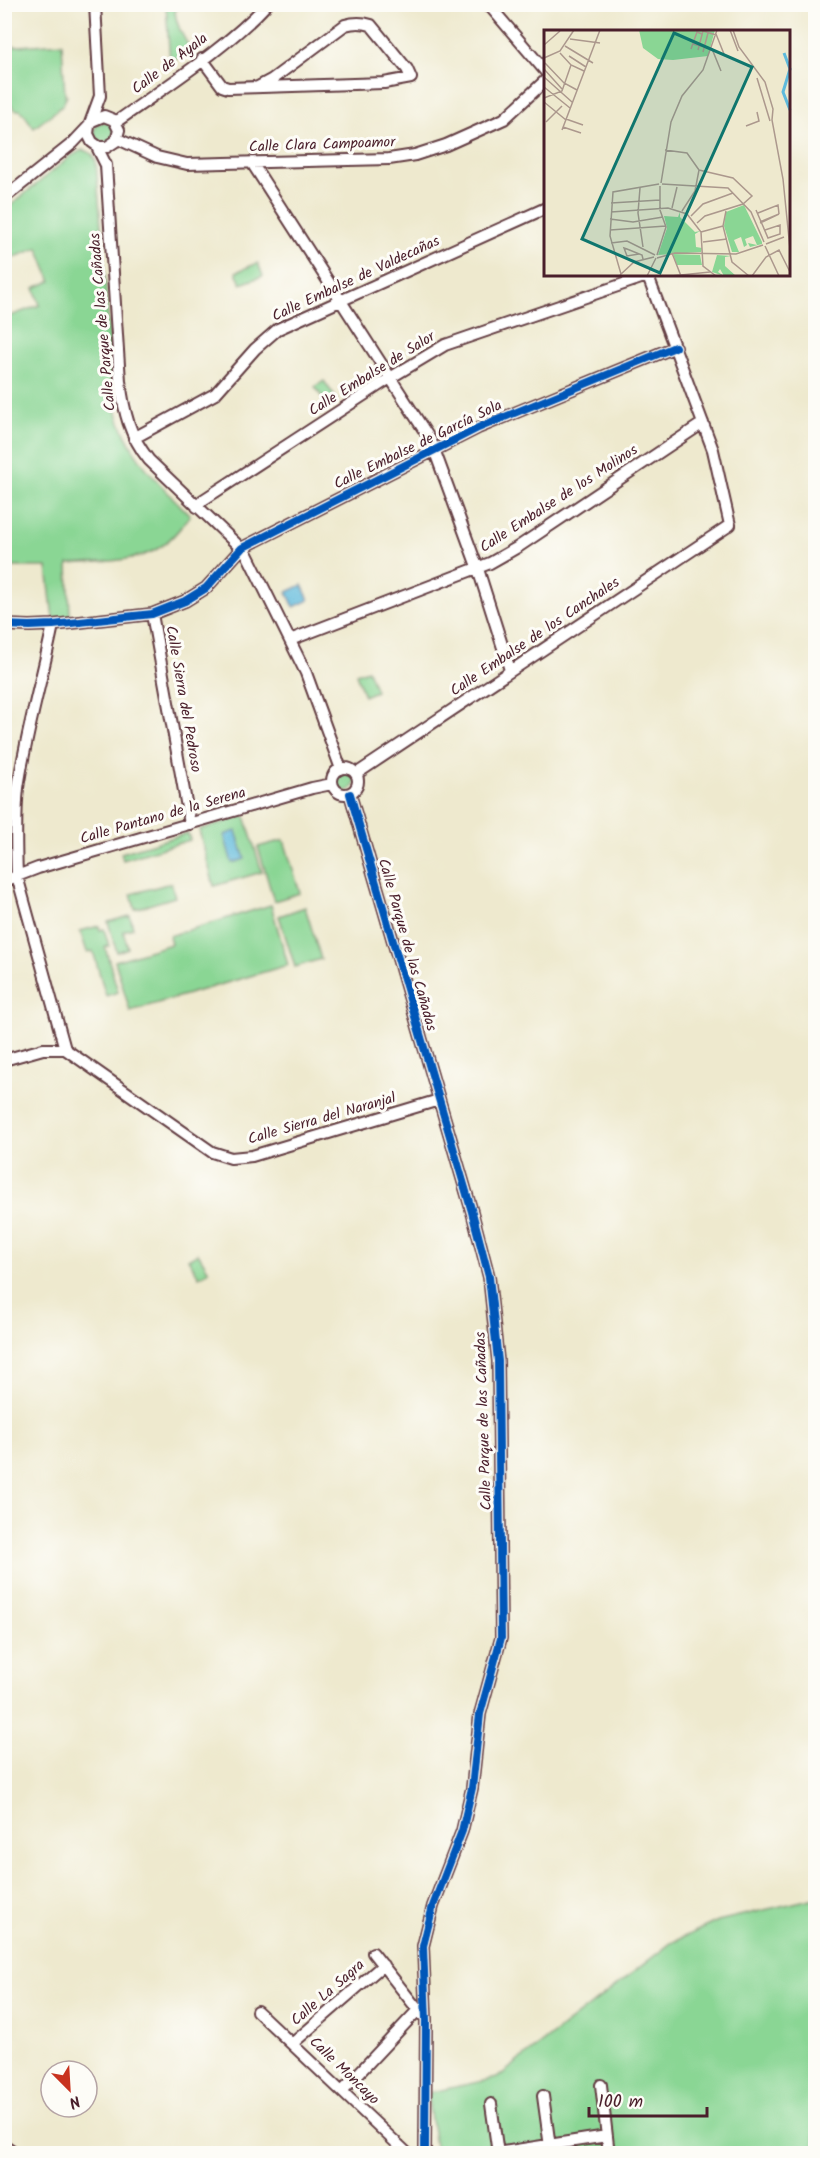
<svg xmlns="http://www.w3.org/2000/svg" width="820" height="2158" font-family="Kalam,sans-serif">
  <rect width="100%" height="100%" fill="#fdfcf7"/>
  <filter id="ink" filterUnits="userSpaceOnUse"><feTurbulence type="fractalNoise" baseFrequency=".0167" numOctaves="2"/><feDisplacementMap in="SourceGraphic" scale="12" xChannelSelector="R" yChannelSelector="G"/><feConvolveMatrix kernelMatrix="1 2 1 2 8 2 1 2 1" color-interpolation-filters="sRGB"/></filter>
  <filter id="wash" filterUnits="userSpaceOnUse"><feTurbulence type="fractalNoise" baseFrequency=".008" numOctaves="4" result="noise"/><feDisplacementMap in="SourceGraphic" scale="24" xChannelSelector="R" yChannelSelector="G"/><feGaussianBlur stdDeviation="1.35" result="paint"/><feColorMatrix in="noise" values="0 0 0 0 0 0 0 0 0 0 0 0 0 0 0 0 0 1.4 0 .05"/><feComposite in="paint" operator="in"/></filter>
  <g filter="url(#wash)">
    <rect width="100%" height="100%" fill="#eee9ce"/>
    <path fill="#8ad694" stroke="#6a7a60" stroke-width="1.5" d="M166 5H182L175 11C176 25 183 36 190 48L170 63Z
      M62 43 65 96H67L62 106 34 128C29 122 26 115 20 110H16L10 105H5V47Z
      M94 132a10 10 0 1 1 20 0a10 10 0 1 1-20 0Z
      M82 150C90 151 93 154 96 162L115 406C127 454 156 481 190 515 181 528 171 541 157 549 137 562 92 562 68 564L70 616 53 619 47 567H5V318L40 305 34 288 51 281 38 248 5 261V210L71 156Z
      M258 263 263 276 241 284 236 272Z
      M324 381 337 400 328 406 315 387Z
      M368 670 376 691 364 696 356 674Z
      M335 781a10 10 0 1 1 20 0a10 10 0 1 1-20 0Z
      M245 816 262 872 214 886 199 830Z
      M188 833 190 840 123 860 121 853Z
      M284 840 300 893 274 901 258 847Z
      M171 883 175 897 135 909 131 894Z
      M271 905 288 965 130 1011 115 961 171 944 169 936Z
      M305 907 321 959 295 967 279 916Z
      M130 916 133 928 123 931 128 948 117 952 108 922Z
      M99 926 100 930 104 929 109 946 105 947 118 992 106 996 93 951 87 952 80 931Z
      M198 1253 209 1271 199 1277 188 1259Z
      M815 1898V2153H436L427 2093 497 2078 671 1943 718 1921Z"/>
    <path fill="#5ebadc" stroke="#546c84" stroke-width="1.5" d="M302 585 309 600 294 607 287 592Z
      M236 831 245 859 232 863 224 835Z"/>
  </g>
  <g filter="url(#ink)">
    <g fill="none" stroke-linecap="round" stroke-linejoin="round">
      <defs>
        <path id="minor" d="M488 4 546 72
          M202 59 222 86 228 88 384 83 411 78 407 69 371 25C362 22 355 22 345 25L271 80 258 87
          M92 121 104 116 114 120 119 130 116 141 107 147H99L92 142 88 134 89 126 100 96 95 4
          M116 122C165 87 227 48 267 4
          M118 139 157 157 187 164 389 159 415 155 446 145 504 119 546 80
          M96 145 106 165 120 381C124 412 129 435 149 460L247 554 306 673 341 769
          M252 163 431 441 478 569 510 670
          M4 198 73 143 89 126
          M134 438 215 394 255 349 278 329 546 208
          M197 507 203 500 390 378 445 345 647 276
          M152 614 190 824
          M4 625 30 626 53 625 152 614 185 601 206 588 242 548 478 428 675 347
          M53 625C42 679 26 733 18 788 15 817 16 847 17 876L65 1049
          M290 640 490 563 518 547 703 423
          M332 781a13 13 0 1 1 26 0a13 13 0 1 1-26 0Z
          M356 774 730 525 713 450 647 274
          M350 794 472 1212 489 1277 498 1361 501 1638 480 1714 472 1788 462 1831 433 1906 423 1946 426 2020 425 2154
          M4 881 38 868 312 788 332 784
          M65 1049 212 1152 231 1158 252 1156 439 1100
          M4 1060 43 1049H65
          M373 1953 422 2015
          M257 2011 408 2154
          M293 2043 383 1965
          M601 2085 609 2154
          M343 2090 418 2010
          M543 2096 551 2154
          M491 2104 498 2154
          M4 2145 17 2154
          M490 2154 607 2136"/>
      </defs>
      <use href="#minor" stroke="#633d43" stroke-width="14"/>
      <use href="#minor" stroke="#fff" stroke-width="10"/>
      <defs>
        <path id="cycleway" d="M4 625 30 626 53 625 152 614 185 601 206 588 242 548 478 428 675 347
          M350 794 472 1212 489 1277 498 1361 501 1638 480 1714 472 1788 462 1831 433 1906 423 1946 426 2020 425 2154"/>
      </defs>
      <use href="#cycleway" stroke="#fdfcf7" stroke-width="11"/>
      <use href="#cycleway" stroke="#0057b8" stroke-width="8"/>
    </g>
  </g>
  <g text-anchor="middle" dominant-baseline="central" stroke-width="6" stroke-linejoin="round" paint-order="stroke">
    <g font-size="15" fill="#4a1f2b" stroke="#fdfcf7">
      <text transform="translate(170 64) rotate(-37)">Calle de Ayala</text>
      <text transform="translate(322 145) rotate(-2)">Calle Clara Campoamor</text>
      <text transform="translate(356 279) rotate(-25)">Calle Embalse de Valdecañas</text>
      <text transform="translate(103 322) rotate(-95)">Calle Parque de las Cañadas</text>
      <text transform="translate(372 374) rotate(-32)">Calle Embalse de Salor</text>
      <text transform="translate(418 445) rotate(-26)">Calle Embalse de García Sola</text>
      <text transform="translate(559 499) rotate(-33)">Calle Embalse de los Molinos</text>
      <text transform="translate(535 637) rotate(-34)">Calle Embalse de los Canchales</text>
      <text transform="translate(183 699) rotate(80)">Calle Sierra del Pedroso</text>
      <text transform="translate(163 816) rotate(-16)">Calle Pantano de la Serena</text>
      <text transform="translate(407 945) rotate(74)">Calle Parque de las Cañadas</text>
      <text transform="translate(322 1119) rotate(-16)">Calle Sierra del Naranjal</text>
      <text transform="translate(484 1421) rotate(-92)">Calle Parque de las Cañadas</text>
      <text transform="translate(328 1993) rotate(-41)">Calle La Sagra</text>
      <text transform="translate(344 2071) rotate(44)">Calle Moncayo</text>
    </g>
  </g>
  <g transform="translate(544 30)">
    <rect width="246" height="246" fill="#eee9ce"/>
    <path d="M95 0H171L164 26 129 30 114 29 99 18ZM200 175 218 212V214L206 217 204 213 213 215 209 206 201 209 203 215 200 217 197 207 190 210 195 222H188L180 196 182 182ZM136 182V187L151 202 156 201 151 204 152 217 158 218 157 222 114 225 123 198 120 186 134 187ZM129 224 156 225 158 235H133ZM173 225 187 226 181 227V236L192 246H180L176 239 174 242 180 246 168 242Z" fill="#8ad694"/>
    <path fill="none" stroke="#5ebadc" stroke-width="3" d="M240 23 246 39 239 62 246 80"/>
    <path fill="none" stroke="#ac988d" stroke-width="1.5" d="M186 0 194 21M189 0 195 17 221 52 229 79 228 90 239 149 246 219M172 4 180 24M26 9 56 13M149 14 168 19 177 41M0 15 16 1M21 16 49 33M147 19 153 2 158 4M154 20 159 1 172 5M159 22 164 3M16 23 27 35 40 41M25 26 42 37M0 28 16 21 30 0M1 33 20 53 33 60M0 39 18 59M0 47 28 72M213 48 226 91M0 57 26 78M0 68 18 61 27 35M0 72 22 90M22 89 39 95M2 92 18 76M202 96 215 91 213 82M19 97 37 103M18 100 56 0M121 120 143 123 155 140M117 153 127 92 138 66 159 40 173 0M118 154 184 158 207 182 220 212M96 158 94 183 99 217M67 173 116 170M128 178 133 157M212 180 224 208 236 204V195L221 200M138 181 151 161 155 140M182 181 179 196 188 232 205 246M67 182 124 178 143 184 157 202 159 236 172 246M214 183 234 175 235 184M147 186 159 174 189 163M66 189 89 192 119 187M153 193 161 186 199 174 208 166 189 148 155 140M216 193 235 184 216 192M66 200 122 196M157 202 179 196M159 212 183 209M67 213 83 211 111 225M222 214 240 207M221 216 235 246M128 223 137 246M95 224 83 226 80 218 83 219 98 225 99 229M113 225 122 197 116 180V156M113 228 131 223 192 224 219 215M77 244 66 206 69 162 115 154M76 245 90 232 110 227M103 246 112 228M127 246 166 242M208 246 222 227 235 220 246 242"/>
    <path fill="#0f766e" fill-opacity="0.15" stroke="#0f766e" stroke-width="3" d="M130 3 208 37 116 243 38 209Z"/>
    <rect width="246" height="246" fill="none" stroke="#4a1f2b" stroke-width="3"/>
  </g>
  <rect width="820" height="2158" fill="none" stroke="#fdfcf7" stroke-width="24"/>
  <g transform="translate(69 2089) rotate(156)"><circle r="28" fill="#fdfcf7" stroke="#b5a4a5" stroke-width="1.5"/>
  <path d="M0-4.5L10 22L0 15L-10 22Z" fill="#c8321e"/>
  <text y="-9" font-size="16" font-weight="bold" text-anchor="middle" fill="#4a1f2b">N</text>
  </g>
  <path d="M589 2107v9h118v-9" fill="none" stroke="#4a1f2b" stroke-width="3"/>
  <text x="598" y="2107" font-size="18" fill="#4a1f2b" stroke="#fdfcf7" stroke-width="4.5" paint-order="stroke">100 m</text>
</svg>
